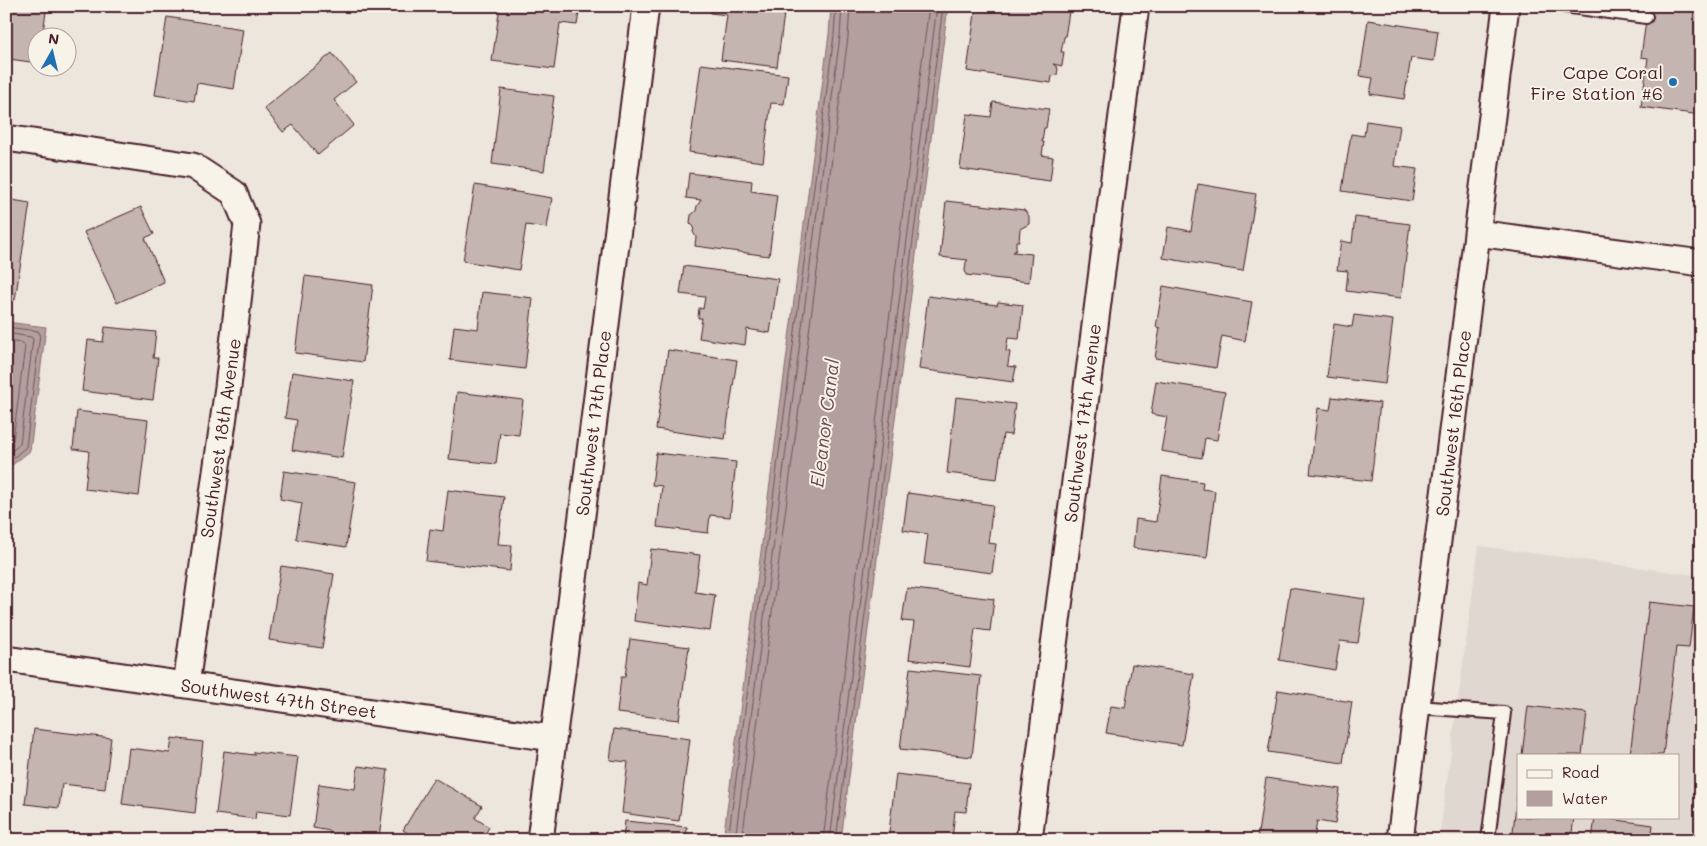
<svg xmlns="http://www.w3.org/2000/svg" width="1707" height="846" font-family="Mali,sans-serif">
  <rect width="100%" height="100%" fill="#ece6dd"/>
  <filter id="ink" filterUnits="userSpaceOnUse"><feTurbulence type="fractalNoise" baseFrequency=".02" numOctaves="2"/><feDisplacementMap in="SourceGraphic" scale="10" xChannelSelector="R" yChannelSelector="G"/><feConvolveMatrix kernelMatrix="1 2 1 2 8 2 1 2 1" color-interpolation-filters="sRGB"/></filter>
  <g filter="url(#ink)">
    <path fill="#e0d7d0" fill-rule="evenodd" d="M1479 546 1701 576V840H1439ZM1518 755H1678V817H1518Z"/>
    <path fill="#b39f9d" stroke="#896c6f" d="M831 6H948L841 840H723L829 34Z
      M6 322 46 327 30 451 7 469Z"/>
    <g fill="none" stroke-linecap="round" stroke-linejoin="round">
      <path stroke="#745259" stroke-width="1" d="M6 327 38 331 40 334 26 447 6 464
        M6 333 31 337 33 339 20 444 6 456
        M6 341 23 343 25 346 13 440 6 446
        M728 840 834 35 836 6
        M735 840 840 36 842 6
        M742 840 848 37 850 6
        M823 840 929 6
        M830 840 937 6
        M836 840 943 6"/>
    </g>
    <path fill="#c4b5b0" stroke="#4a1f2b" d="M6 6H47L42 38H38V63L9 59 11 43 6 42Z
      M500 6H580L577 25 560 23 554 69 492 61Z
      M710 6H785L777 67 721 60 727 15 710 13Z
      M976 6H1029L1035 7V12L1041 13V8L1069 12 1065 37H1064L1061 52H1064L1062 66 1053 64 1058 68 1057 75 1052 76 1051 83 967 71Z
      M1648 6H1701V115L1641 107 1648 58 1641 57Z
      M167 17 243 29 234 89 197 83 194 101 155 95Z
      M1368 20 1438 31 1434 61 1411 58 1404 99 1370 94 1373 78 1360 76Z
      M332 53 356 82 334 100 354 125 318 155 293 125 283 132 264 108Z
      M701 64 788 75 784 104 771 103 763 162 689 152Z
      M501 89 554 96 544 171 492 164Z
      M993 102 1049 109 1046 128H1044L1042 142H1044L1042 155 1053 157 1050 181 960 169 967 114 991 117Z
      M1366 121 1400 126 1394 166 1417 169 1412 201 1342 191 1351 134 1364 136Z
      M689 173 752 181 751 191 777 195 769 256 695 246 696 237 693 232 694 227 690 223 691 215 696 211 697 206 701 200 686 198Z
      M1198 184 1256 194 1243 271 1163 258 1168 227 1191 231Z
      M475 185 552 198 547 228 526 225 519 270 463 261Z
      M6 199 30 203 15 300 6 298Z
      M946 201 1024 210 1029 216V224L1020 229 1019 241H1016V250L1013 252 1032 254 1029 282 966 275 965 270 966 262 968 260 940 257Z
      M141 207 154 234 145 238 164 282 117 303 84 232Z
      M1355 217 1410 224 1401 298 1346 291 1348 271 1337 270 1341 241 1352 243Z
      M684 266 778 279 770 333 747 329 745 345 699 338 702 318H698L699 308 703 309 705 297 680 294Z
      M305 276 373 285 363 362 295 353Z
      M1163 286 1252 302 1245 341 1222 336 1216 368 1155 358 1160 328 1156 327Z
      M482 292 533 298 525 369 450 360 454 326 478 329Z
      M928 296 997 305 998 302 1023 305 1019 339 1008 338 1006 351 1010 352 1008 364 1007 366 1016 367 1013 382 919 369Z
      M1354 315 1393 320 1385 384 1327 377 1334 324 1352 327Z
      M105 327 156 332 153 358H158L153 400 82 391 88 340 103 342Z
      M668 350 737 360 725 439 656 429Z
      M292 372 354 381 342 458 292 450 297 420 285 418Z
      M1156 381 1225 392 1217 440 1205 438 1202 458 1161 451 1167 417 1151 414Z
      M457 392 523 400 519 435 500 433 496 464 449 459Z
      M956 397 1015 404 1011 435 1003 434 997 479 947 473Z
      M1332 397 1380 403 1371 481 1310 474 1318 408 1330 410Z
      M77 411 148 420 139 496 85 489 89 451 73 449Z
      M656 453 736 462 730 517 710 515 708 533 657 527 662 486 652 485Z
      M284 471 356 482 346 547 296 539 302 503 280 499Z
      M1162 476 1203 482 1202 489 1215 491 1207 558 1133 548 1136 519 1156 522Z
      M448 490 504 497 498 544 512 545 510 571 426 561 430 529 443 531Z
      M908 493 993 505 988 543 996 544 992 573 924 564 928 534 903 530Z
      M651 549 700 555 695 592 715 595 710 631 634 621 638 583 647 585Z
      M281 566 334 574 322 648 269 640Z
      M907 588 994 599 990 631 975 629 970 667 909 659 914 622 902 621Z
      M1290 588 1365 599 1358 643 1340 641 1335 670 1279 660Z
      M1649 602 1694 607 1689 648 1676 647 1663 755H1630Z
      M630 639 689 647 679 720 617 713 621 677H625Z
      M1132 664 1194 674 1182 745 1106 733 1111 706 1125 708Z
      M910 668 981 676 972 757 900 749Z
      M1278 690 1352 702 1343 763 1268 752Z
      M1528 706 1587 713 1582 755H1522Z
      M34 729 111 738 105 789 62 784 59 808 25 804Z
      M614 729 690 739 679 821 622 813 628 762 610 760Z
      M172 738 203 742 195 813 122 804 129 748 170 753Z
      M224 751 254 755V752L298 757 290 815 256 811 255 819 216 814Z
      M358 766 388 770 379 837 353 833 352 840H329L330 831 313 828 319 784 355 789Z
      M896 774 969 783 966 812 955 811 952 840H888Z
      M434 778 482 806 475 818 489 827 482 840H419L403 830Z
      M1266 778 1340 789 1335 824 1317 821 1314 840H1257Z
      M1518 787V817H1574L1571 840H1512Z
      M1595 817 1653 825 1651 840H1592Z
      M625 821 687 827 686 840H623Z"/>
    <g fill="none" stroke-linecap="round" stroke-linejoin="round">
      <defs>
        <path id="service" d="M1564 6 1646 17
          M1416 707 1504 713 1488 840"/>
        <path id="minor" d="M6 138 193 166 234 193 247 224 228 387 186 685
          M1477 233 1701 263
          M6 659 552 738
          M540 840 569 619 646 6
          M1029 840 1136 6
          M1400 840 1506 6"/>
      </defs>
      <use href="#service" stroke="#4a1f2b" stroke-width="16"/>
      <use href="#minor" stroke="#4a1f2b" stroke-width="29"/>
      <use href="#service" stroke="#f7f3e8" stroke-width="12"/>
      <use href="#minor" stroke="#f7f3e8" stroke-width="25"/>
    </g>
  </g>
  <circle fill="#1f6fb2" stroke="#f7f3e8" stroke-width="2" cx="1673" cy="82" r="5"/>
  <g text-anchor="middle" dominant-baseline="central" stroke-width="4" stroke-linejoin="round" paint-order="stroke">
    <g font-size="18" fill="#4a1f2b" stroke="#f7f3e8" text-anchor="end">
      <text x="1663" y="72">Cape Coral<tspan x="1663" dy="21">Fire Station #6</tspan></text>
    </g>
    <g font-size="18" fill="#4a1f2b" stroke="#f7f3e8">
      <text transform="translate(593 423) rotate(-83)">Southwest 17th Place</text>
      <text transform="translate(1082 423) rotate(-83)">Southwest 17th Avenue</text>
      <text transform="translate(1453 423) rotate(-83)">Southwest 16th Place</text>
      <text transform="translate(220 438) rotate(-82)">Southwest 18th Avenue</text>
      <text transform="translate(279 698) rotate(8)">Southwest 47th Street</text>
    </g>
    <g font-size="19" font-style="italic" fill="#6f4c53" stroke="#f7f3e8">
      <text transform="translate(824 423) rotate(-83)">Eleanor Canal</text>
    </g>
  </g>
  <rect width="1707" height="846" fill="none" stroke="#f7f3e8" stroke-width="25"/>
  <rect x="12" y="12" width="1682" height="821" fill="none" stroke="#4a1f2b" stroke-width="2" filter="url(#ink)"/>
  <rect x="1517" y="754" width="162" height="65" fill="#f7f3e8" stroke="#b29e9c"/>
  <rect x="1527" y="770" width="25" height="8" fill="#f7f3e8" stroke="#b29e9c"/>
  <text x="1562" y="778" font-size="15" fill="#4a1f2b">Road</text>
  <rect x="1527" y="791" width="25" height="15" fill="#b39f9d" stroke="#b29e9c"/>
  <text x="1562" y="804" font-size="15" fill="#4a1f2b">Water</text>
  <g transform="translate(52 52) rotate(8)"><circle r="24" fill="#f7f3e8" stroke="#b29e9c"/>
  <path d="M0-4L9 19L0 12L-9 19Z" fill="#1f6fb2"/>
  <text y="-8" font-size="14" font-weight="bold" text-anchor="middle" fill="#4a1f2b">N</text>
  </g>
</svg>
